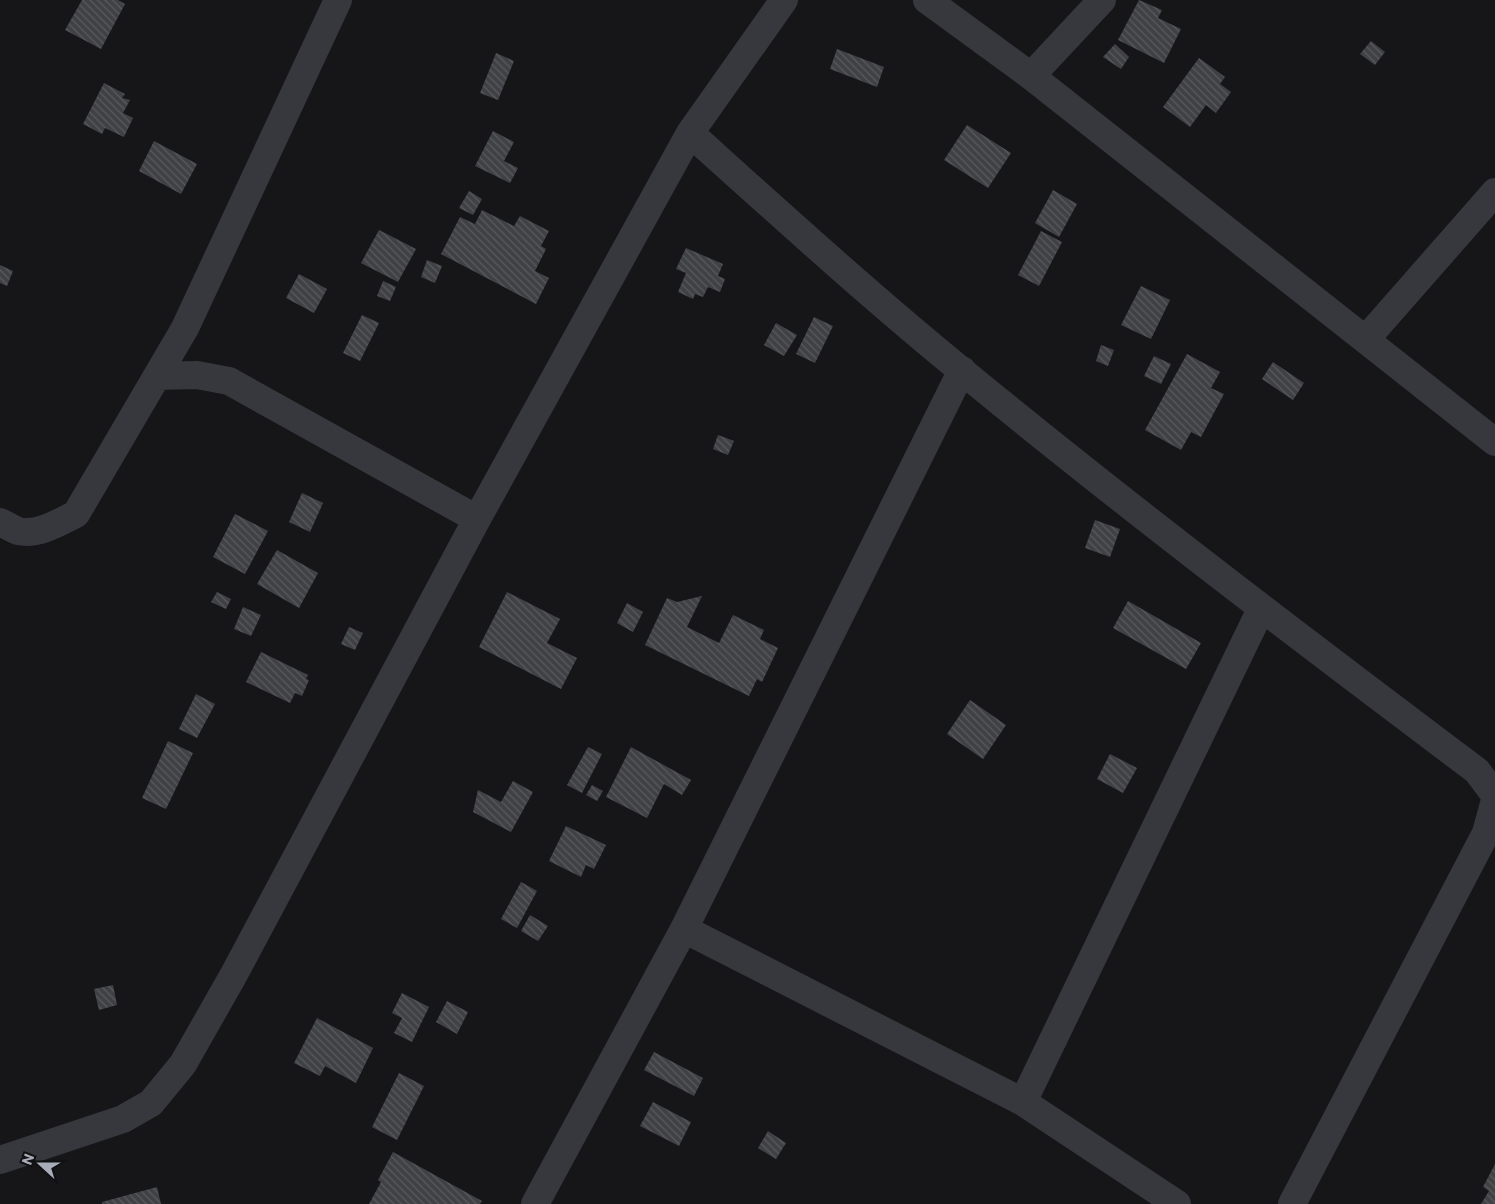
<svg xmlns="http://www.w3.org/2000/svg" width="1495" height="1204" font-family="Commissioner,sans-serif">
  <defs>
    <pattern id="building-back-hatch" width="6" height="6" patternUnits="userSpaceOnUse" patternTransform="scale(1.25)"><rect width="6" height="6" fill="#404145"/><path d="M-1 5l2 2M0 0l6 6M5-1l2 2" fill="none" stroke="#595a5e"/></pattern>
  </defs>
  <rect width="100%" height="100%" fill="#161618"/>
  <path fill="url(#building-back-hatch)" d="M82 0H118L125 4 101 49 65 30Z
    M1139 0 1162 10 1158 18 1181 29 1164 63 1118 40Z
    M1371 41 1385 52 1375 65 1360 54Z
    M1115 44 1129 57 1121 69 1103 57Z
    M837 49 884 67 877 87 830 69Z
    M496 53 514 61 498 100 480 93Z
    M1199 58 1225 77 1220 84 1231 92 1216 113 1206 105 1190 127 1163 107Z
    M104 83 125 94 122 98 130 100 123 113 133 118 124 137 105 128 102 134 83 124Z
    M967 125 1011 153 988 188 944 160Z
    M493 131 514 142 504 161 518 168 510 183 475 166Z
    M154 141 197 164 181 194 139 171Z
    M1053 190 1077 204 1059 237 1035 223Z
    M469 191 482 199 473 215 459 208Z
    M482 210 514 226 520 216 549 231 541 246 546 249 535 271 549 278 536 304 441 254 460 217 475 224Z
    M379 230 416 249 398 282 361 263Z
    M1041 231 1062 242 1039 286 1018 275Z
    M686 248 723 264 718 276 725 279 720 292 708 287 703 297 695 294 693 299 678 292 686 273 676 269Z
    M427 260 442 266 435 283 421 277Z
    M0 265 13 271 7 286 0 283Z
    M299 274 327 289 314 313 286 298Z
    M383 281 396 287 390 301 377 296Z
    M1141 286 1170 300 1151 339 1121 325Z
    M362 315 379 323 360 361 343 353Z
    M814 317 833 326 815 363 796 354Z
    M776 323 797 335 784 356 764 345Z
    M1101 345 1114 350 1108 366 1096 361Z
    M1187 354 1220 372 1211 388 1224 394 1201 437 1191 432 1181 450 1145 430Z
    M1154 356 1171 364 1161 384 1144 376Z
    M1273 362 1304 383 1293 400 1262 379Z
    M718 435 734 441 728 455 713 449Z
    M302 493 323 503 310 532 289 522Z
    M235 514 268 531 245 574 213 557Z
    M1095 520 1120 529 1110 557 1085 548Z
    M277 550 318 573 299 608 257 584Z
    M217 592 231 599 226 609 211 602Z
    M507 592 560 619 547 643 577 658 561 689 479 647Z
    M702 596 687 627 719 643 733 615 764 630 760 639 778 648 762 682 757 679 749 696 645 645 667 598 677 602Z
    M1128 601 1201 643 1186 669 1113 628Z
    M627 603 643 612 633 632 617 623Z
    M243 607 261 615 251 636 234 629Z
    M349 627 363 633 355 650 341 644Z
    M261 652 308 675 306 679 309 680 302 696 295 693 290 703 246 682Z
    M196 694 215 704 197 738 179 729Z
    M970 700 1006 725 983 759 947 734Z
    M168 741 193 753 166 809 142 798Z
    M588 747 602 754 582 793 567 785Z
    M631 747 691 780 682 795 664 784 647 818 606 797Z
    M1110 754 1137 768 1123 793 1097 779Z
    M513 781 533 792 511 832 473 812 478 790 501 802Z
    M592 785 603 791 597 801 586 795Z
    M566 826 606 845 594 869 586 865 581 877 549 861Z
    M521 882 537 891 517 928 501 919Z
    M530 915 548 926 538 941 521 931Z
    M113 985 117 1005 99 1010 94 989Z
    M402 993 429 1007 412 1042 394 1033 402 1018 392 1013Z
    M447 1001 468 1012 457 1034 436 1022Z
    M317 1018 373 1048 356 1083 325 1066 320 1076 294 1063Z
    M654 1052 703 1078 694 1096 644 1070Z
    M399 1073 424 1086 397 1140 372 1127Z
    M653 1102 691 1122 679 1146 640 1126Z
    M768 1131 786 1143 776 1159 758 1148Z
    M393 1152 482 1201 480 1204H369L381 1182 378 1180Z
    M1495 1164V1204H1481L1489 1191 1483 1187Z
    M157 1187 161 1204H102V1202Z"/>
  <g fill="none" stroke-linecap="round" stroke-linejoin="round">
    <path stroke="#37383d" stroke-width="28" d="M927 0 1031 76 1495 442
      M1031 76 1102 0
      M690 133C780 214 869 295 962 371 1130 509 1303 640 1477 771L1495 795
      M1366 339 1495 192
      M157 376 197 375 229 381 477 519
      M0 522C5 524 12 529 18 531 37 536 60 522 76 514L185 328 338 0
      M684 929 1023 1102 1177 1204
      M1023 1102 1261 609
      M0 1160 123 1119 151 1103 183 1064 233 976 477 519 690 133 784 0
      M535 1204 684 929 962 370
      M1292 1204 1486 833 1495 800"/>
  </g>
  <g transform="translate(40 1164) rotate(291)" stroke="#111113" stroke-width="4" paint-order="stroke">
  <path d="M0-4L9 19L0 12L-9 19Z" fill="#a8adb8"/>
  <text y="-8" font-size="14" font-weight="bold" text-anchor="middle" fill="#a8adb8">N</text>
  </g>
</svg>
